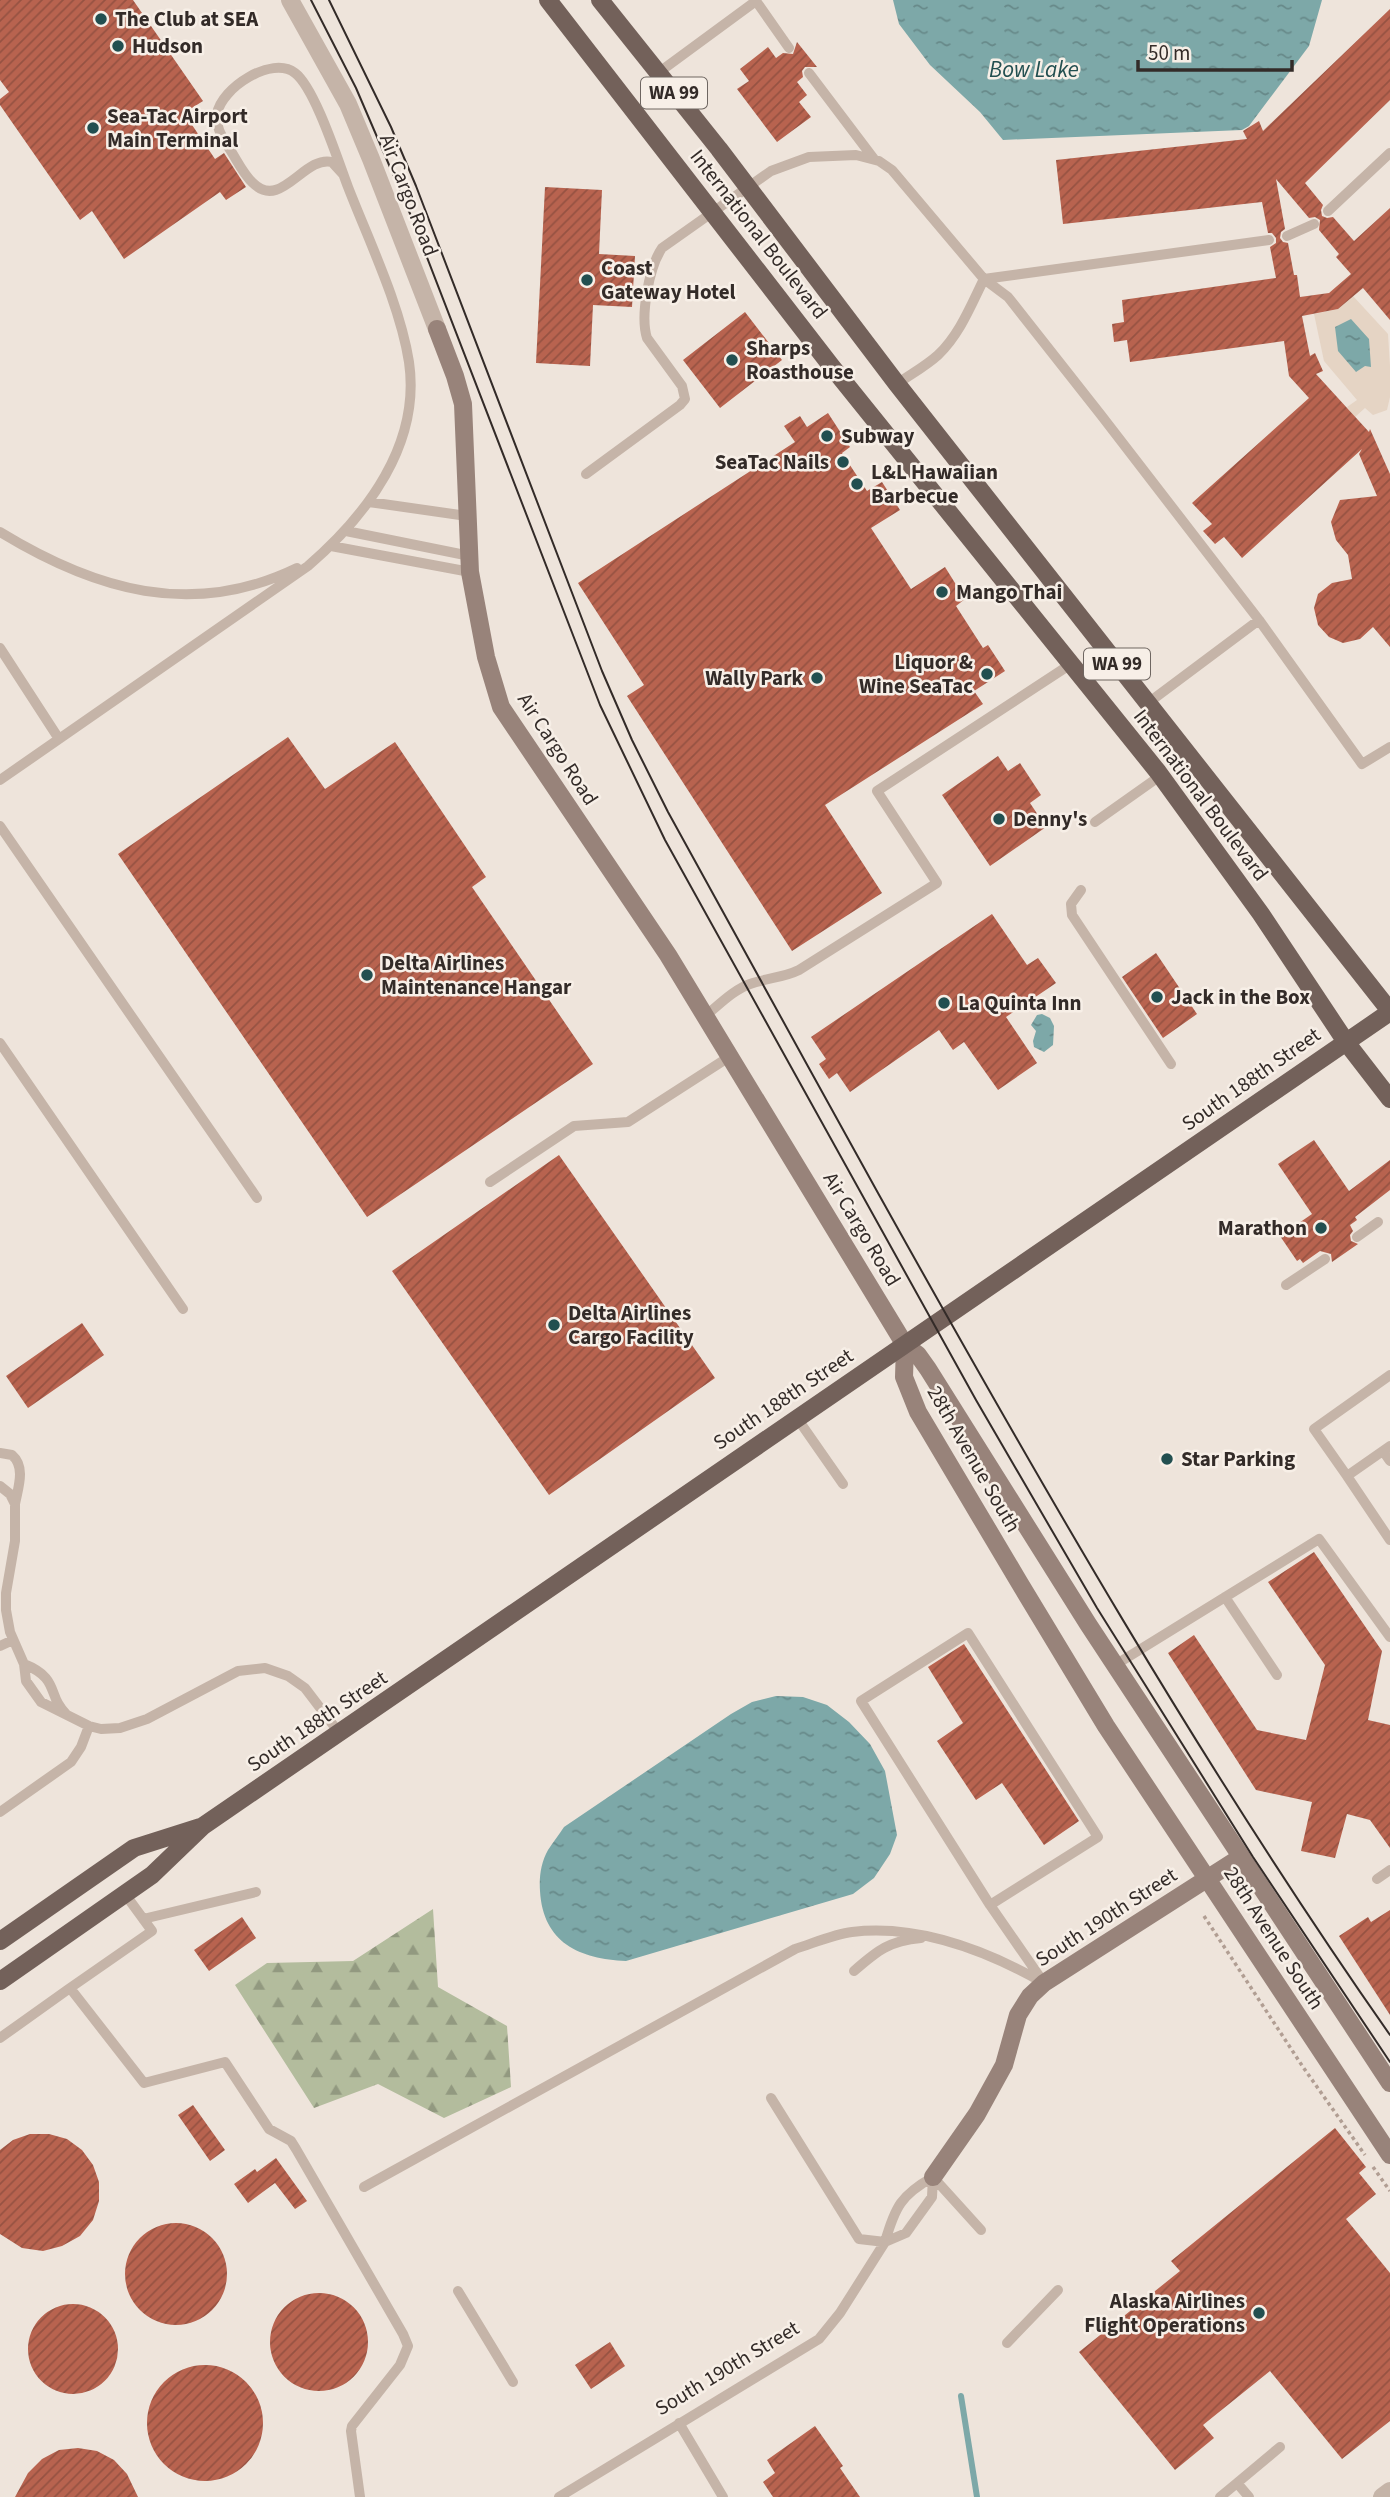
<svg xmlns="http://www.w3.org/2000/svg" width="1390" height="2497" font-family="'Source Sans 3',sans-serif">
  <defs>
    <pattern id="forest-firs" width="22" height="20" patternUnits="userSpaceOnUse" patternTransform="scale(1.75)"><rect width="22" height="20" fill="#b3bc9d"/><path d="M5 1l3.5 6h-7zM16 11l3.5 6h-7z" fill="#929980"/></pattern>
    <pattern id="water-ripples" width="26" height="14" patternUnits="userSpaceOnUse" patternTransform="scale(1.75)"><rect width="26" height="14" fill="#7da8a8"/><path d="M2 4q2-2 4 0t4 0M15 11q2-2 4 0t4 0" fill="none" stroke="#678989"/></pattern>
    <pattern id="building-hatch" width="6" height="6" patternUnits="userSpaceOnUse" patternTransform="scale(1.75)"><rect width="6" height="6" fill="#b8634f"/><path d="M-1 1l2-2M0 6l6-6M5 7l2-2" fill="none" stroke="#965242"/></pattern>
  </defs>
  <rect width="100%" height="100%" fill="#eee4db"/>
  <path fill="url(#forest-firs)" d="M433 1909 438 1987 507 2026 511 2087 444 2118 378 2084 314 2108 235 1985 267 1963 353 1961Z"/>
  <path fill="#e5d4c4" d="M1353 296 1388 334 1390 366V397L1387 410 1373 415 1365 408 1355 417 1347 407 1357 400 1324 361 1314 314 1338 309Z"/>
  <path fill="url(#water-ripples)" d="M893 0H1322L1309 46 1249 126 1242 130 1003 140 980 112 930 65 899 24Z
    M1351 319 1369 339 1371 367 1365 366 1356 372 1338 351 1335 327Z
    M1042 1014 1050 1018 1054 1026 1053 1045 1044 1052 1034 1047 1033 1041 1036 1031 1031 1025 1037 1015Z
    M776 1696 803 1697 827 1705 849 1722 870 1744 885 1771 897 1835 890 1854 874 1878 853 1894 626 1961C580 1959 543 1943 540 1891 539 1877 541 1862 548 1850 553 1842 559 1835 564 1827L731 1714 752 1702Z"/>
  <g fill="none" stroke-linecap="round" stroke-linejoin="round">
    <path stroke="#7da8a8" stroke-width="6" d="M961 2396 977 2497"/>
  </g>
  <path fill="url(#building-hatch)" fill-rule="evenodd" d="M0 0H133L203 101 184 113 215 159 224 153 246 187 226 200 220 192 124 259 92 211 80 220 0 105V99L9 92 0 80Z
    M1390 9V100L1305 183 1323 205 1321 210 1322 216 1327 218 1333 217 1354 241 1390 208V320L1363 288 1338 309 1302 316 1310 356 1315 353 1323 371 1316 374 1369 432 1370 429 1390 474V647L1373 627 1360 639 1343 643 1329 637 1318 625 1314 608 1318 594 1332 583 1352 579 1348 555 1336 540 1331 522 1340 500 1377 496 1359 454 1362 449 1242 558 1224 537 1215 544 1203 531 1212 524 1192 503 1309 398 1289 376 1284 341 1130 362 1127 340 1114 342 1112 324 1124 322 1122 300 1276 278 1270 247 1276 243V238L1272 233H1268L1262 202 1063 224 1056 160 1247 139 1243 131 1259 121 1263 131ZM1276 179 1309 218 1315 217 1320 220 1319 230 1339 254 1336 257 1351 274 1329 293 1300 297 1297 275H1294L1288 243 1283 242 1280 238 1281 232 1285 229Z
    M797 42 817 67H805L802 71 803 77 797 82 807 95 799 102 811 117 777 142 737 89 749 81 740 69 768 47 776 58 783 53 793 54Z
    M545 187 602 190 599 254 635 256 632 307 593 305 590 366 536 363Z
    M745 312 782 360 720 408 683 360Z
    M828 413 850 447 842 453 867 491 882 482 900 510 871 528 911 589 945 567 965 599 956 606 983 648 988 645 1005 671 974 691 983 704 825 805 882 893 792 951 627 696 644 685 578 583 795 442 784 426 800 416 807 427Z
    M288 737 325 789 395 742 486 877 472 887 593 1064 367 1217 118 854Z
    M998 756 1008 771 1020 763 1041 795 1030 803 1046 827 990 866 942 795Z
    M992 914 1027 965 1038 958 1056 983 1006 1017 1037 1063 998 1090 964 1042 953 1050 939 1030 850 1092 837 1073 829 1079 819 1064 826 1059 811 1037Z
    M1156 953 1197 1014 1163 1038 1122 977Z
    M1314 1140 1349 1191 1390 1160V1190L1355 1217 1357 1220 1350 1225 1353 1231 1350 1235 1351 1241 1358 1244 1332 1262 1331 1254 1320 1251 1303 1263 1300 1259 1297 1261 1280 1236 1312 1214 1278 1164Z
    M559 1155 715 1378 549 1495 392 1271Z
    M82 1323 104 1355 28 1408 6 1376Z
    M1314 1552 1382 1651 1368 1720 1390 1725V1848L1370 1820 1347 1814 1335 1858 1301 1851 1312 1802 1256 1790 1168 1653 1194 1635 1257 1730 1306 1740 1325 1665 1268 1582Z
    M964 1644 1079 1821 1044 1845 1002 1783 976 1800 937 1741 963 1723 928 1667Z
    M1390 1910V2015L1339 1936 1368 1917 1371 1922Z
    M242 1917 256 1938 209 1971 194 1950Z
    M193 2105 225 2150 210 2161 178 2115Z
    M1335 2128 1366 2167 1359 2173 1376 2194 1346 2219 1390 2273V2421L1342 2459 1270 2371 1203 2425 1214 2438 1175 2470 1079 2352 1180 2271 1171 2261Z
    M30 2134H49L67 2139 82 2150 93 2165 99 2182V2201L93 2220 80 2236 62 2246 43 2251 22 2248 0 2234V2150L13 2140Z
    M276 2158 307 2201 295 2209 275 2183 248 2203 234 2184 255 2169 257 2172Z
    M125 2274a51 51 0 1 1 102 0a51 51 0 1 1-102 0Z
    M270 2342a49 49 0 1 1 98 0a49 49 0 1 1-98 0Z
    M28 2349a45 45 0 1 1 90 0a45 45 0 1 1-90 0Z
    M610 2342 625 2366 591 2389 575 2365Z
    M147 2423a58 58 0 1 1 116 0a58 58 0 1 1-116 0Z
    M815 2426 843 2466 840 2468 860 2497H773L763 2482 775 2473 767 2460Z
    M78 2448 97 2451 114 2460 127 2474 138 2497H15L28 2473 42 2459 59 2450Z"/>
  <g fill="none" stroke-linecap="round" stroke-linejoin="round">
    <path stroke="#b19e93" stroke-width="3.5" stroke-dasharray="3.5 3.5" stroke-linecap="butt" d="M1204 1916 1303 2067 1365 2155
      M1373 2167 1390 2191"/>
    <path stroke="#c5b4a8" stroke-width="10" d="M658 73 756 1 789 48
      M809 73 874 159
      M1328 211 1390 153
      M1287 236 1314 224
      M897 384C911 374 926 366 938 355 960 334 971 305 984 279L1008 297 1101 415 1259 620 1362 764 1390 747
      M586 474 680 405 685 399 682 386 647 338C640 316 649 267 662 248L771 171 809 157 856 155 879 161 892 170 984 279 1269 240
      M369 502 467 516
      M346 531 470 556
      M0 532C95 590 192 619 297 568
      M331 546 470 572
      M0 648 59 739
      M1148 703 1259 620
      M0 780 308 566C367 515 421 444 409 362 400 305 369 241 348 187 338 161 315 88 295 73 272 55 221 88 217 114 215 127 223 138 229 148 237 160 243 174 253 183 281 211 304 155 332 162L343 174
      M1095 822 1160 776
      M0 826 257 1198
      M1081 890 1071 904 1072 915 1171 1064
      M705 1016C719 1005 733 990 750 984 766 978 783 978 799 970L937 883 877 791 1071 664
      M0 1043 183 1309
      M490 1182 574 1126 628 1122 729 1057
      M1357 1237 1378 1222
      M1286 1285 1325 1259
      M797 1418 843 1484
      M1390 1446 1347 1476 1390 1540
      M1383 1451 1390 1461
      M0 1453 12 1455C26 1467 18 1488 15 1504L10 1494 0 1486
      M1347 1476 1314 1429 1390 1375
      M15 1504V1541L6 1593V1610L10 1632 24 1664 26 1681 41 1702 89 1726 101 1729 120 1728 147 1719 238 1671 265 1668 288 1676 305 1688 340 1734
      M1225 1597 1277 1675
      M0 1646 13 1640
      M24 1664C61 1679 46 1695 67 1715
      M1115 1665 1319 1539 1390 1637
      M0 1812 71 1762 81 1747 89 1726
      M1377 1879 1390 1870
      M125 1894 152 1931 70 1988 144 2083 225 2062 269 2129 291 2141 296 2149 403 2334 408 2346 400 2365 352 2426 351 2431 360 2497
      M990 1905 1098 1837 968 1633 861 1701 990 1905 1044 1983
      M143 1919 256 1892
      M854 1971C878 1950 889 1941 921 1938
      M0 2038 70 1988
      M933 2177 932 2197 906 2233 885 2242C895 2207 901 2195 933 2177Z
      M933 2177 981 2230
      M364 2187 795 1949C814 1943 834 1934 852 1932 919 1924 985 1950 1042 1982
      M458 2291 513 2382
      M1007 2343 1058 2290
      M679 2423 723 2497
      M1237 2483 1280 2447
      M559 2497 819 2339 840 2313 885 2242 859 2239 771 2098
      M1220 2497 1237 2483 1249 2497"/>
    <path stroke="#c5b4a8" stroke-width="18" d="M290 0 348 104 371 159 437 329
      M1382 2497 1390 2491"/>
    <path stroke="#98837a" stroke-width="18" d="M437 329 455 376 463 404 470 572 486 657 501 707 668 955 905 1345 918 1355 928 1369 1088 1624 1390 2083
      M905 1345 904 1377 918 1412 1019 1582 1106 1726 1390 2155
      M933 2177 977 2114 1004 2065 1018 2015 1030 1996 1044 1983 1241 1857"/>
    <path stroke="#73615a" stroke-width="18" d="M548 0 832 367 1158 772 1261 914 1346 1042 1390 1099
      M600 0 719 149 897 384 1390 1011
      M0 1941 134 1848 200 1827
      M0 1981 152 1875 203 1826 1390 1012"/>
    <path stroke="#332b28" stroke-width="2" d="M311 0 356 88 411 216 600 705 665 840 976 1400 1097 1608 1253 1857 1390 2062
      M329 0 391 127 416 186 602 671 632 740 668 812C737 939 808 1066 878 1193 1038 1480 1201 1765 1390 2035"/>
  </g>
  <g fill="#224f50" stroke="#f7efe7" stroke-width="2.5">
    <circle cx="101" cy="19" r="7"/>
    <circle cx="118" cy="46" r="7"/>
    <circle cx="93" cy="128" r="7"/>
    <circle cx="587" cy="280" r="7"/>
    <circle cx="732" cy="360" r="7"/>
    <circle cx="827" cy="436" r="7"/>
    <circle cx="843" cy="462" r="7"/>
    <circle cx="857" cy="484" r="7"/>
    <circle cx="942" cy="592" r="7"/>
    <circle cx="987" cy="674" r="7"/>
    <circle cx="817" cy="678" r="7"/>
    <circle cx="999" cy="819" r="7"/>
    <circle cx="367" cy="975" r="7"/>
    <circle cx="1157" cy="997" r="7"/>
    <circle cx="944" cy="1003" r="7"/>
    <circle cx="1321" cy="1228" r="7"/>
    <circle cx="554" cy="1325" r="7"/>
    <circle cx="1167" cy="1459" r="7"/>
    <circle cx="1259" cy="2313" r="7"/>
  </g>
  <g text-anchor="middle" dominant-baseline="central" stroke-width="5" stroke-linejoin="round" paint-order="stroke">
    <g fill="#f7efe7" stroke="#6e6661" stroke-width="2">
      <rect x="641" y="77.5" width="66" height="31" rx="5"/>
      <rect x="1084" y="648.5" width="66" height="31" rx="5"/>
    </g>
    <g font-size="19" font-weight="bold" fill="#332b28">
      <text x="674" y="93">WA 99</text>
      <text x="1117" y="664">WA 99</text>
    </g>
    <g font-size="21" font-weight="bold" fill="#332b28" stroke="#f7efe7" text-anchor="start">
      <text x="115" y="19">The Club at SEA</text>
      <text x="132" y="46">Hudson</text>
      <text x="107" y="116">Sea-Tac Airport<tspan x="107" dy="24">Main Terminal</tspan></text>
      <text x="601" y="268">Coast<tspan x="601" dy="24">Gateway Hotel</tspan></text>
      <text x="746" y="348">Sharps<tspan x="746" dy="24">Roasthouse</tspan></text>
      <text x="841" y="436">Subway</text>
      <text x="829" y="462" text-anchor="end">SeaTac Nails</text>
      <text x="871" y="472">L&amp;L Hawaiian<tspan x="871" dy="24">Barbecue</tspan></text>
      <text x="956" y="592">Mango Thai</text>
      <text x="973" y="662" text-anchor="end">Liquor &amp;<tspan x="973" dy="24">Wine SeaTac</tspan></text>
      <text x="803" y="678" text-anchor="end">Wally Park</text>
      <text x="1013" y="819">Denny's</text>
      <text x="381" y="963">Delta Airlines<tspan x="381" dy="24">Maintenance Hangar</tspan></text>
      <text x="1171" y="997">Jack in the Box</text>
      <text x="958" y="1003">La Quinta Inn</text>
      <text x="1307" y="1228" text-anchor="end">Marathon</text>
      <text x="568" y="1313">Delta Airlines<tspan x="568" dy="24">Cargo Facility</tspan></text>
      <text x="1181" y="1459">Star Parking</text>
      <text x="1245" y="2301" text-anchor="end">Alaska Airlines<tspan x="1245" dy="24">Flight Operations</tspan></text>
    </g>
    <g font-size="21" fill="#332b28" stroke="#f7efe7">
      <text transform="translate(409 195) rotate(69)">Air Cargo Road</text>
      <text transform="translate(759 234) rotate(52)">International Boulevard</text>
      <text transform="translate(558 749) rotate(57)">Air Cargo Road</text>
      <text transform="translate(1201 795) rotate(53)">International Boulevard</text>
      <text transform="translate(1251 1079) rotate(-35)">South 188th Street</text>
      <text transform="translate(862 1229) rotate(59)">Air Cargo Road</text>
      <text transform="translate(783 1399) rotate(-34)">South 188th Street</text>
      <text transform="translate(974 1459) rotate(60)">28th Avenue South</text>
      <text transform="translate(317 1721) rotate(-34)">South 188th Street</text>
      <text transform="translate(1106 1917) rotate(-33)">South 190th Street</text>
      <text transform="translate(1274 1938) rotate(57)">28th Avenue South</text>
      <text transform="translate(727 2368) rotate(-31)">South 190th Street</text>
    </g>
    <g font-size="23" font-style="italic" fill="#224f50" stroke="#f7efe7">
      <text x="1034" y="69">Bow Lake</text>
    </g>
  </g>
  <path d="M1138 60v10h154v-10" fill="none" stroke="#332b28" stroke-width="3.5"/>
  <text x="1148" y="60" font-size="21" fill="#332b28" stroke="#f7efe7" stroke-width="5" paint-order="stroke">50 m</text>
</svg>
